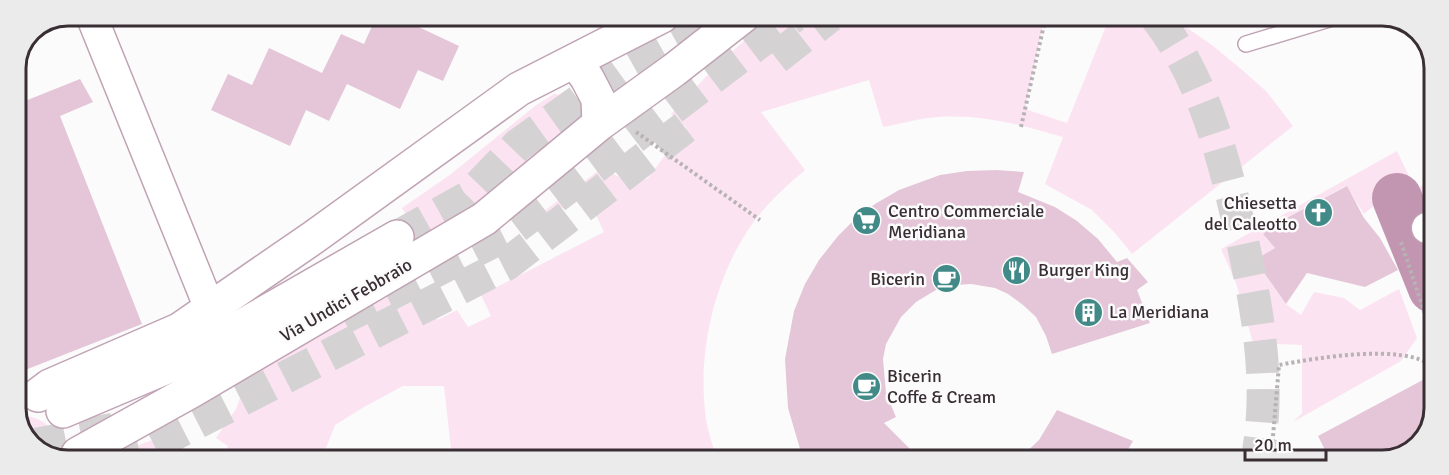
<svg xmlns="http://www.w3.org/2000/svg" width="1449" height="475" font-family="Signika,sans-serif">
  <rect width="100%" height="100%" fill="#fbfbfb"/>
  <path fill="#fce3f1" d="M780 16H1045L1025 109 1067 123 1110 16 1169 17 1174 19 1212 45 1241 69 1267 92 1293 126 1132 254 1115 233 1092 210 1045 184 1063 137C1023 125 980 114 939 117 920 118 901 124 883 127L869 80 761 112 805 170C784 188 764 206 748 230 713 283 697 356 706 419 708 432 713 446 717 459H452L444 386H403L364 407 335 425 322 458H220L228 446 216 438 236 409 247 379 308 339 388 297 405 296 435 287 437 320 457 310 468 327 491 316 481 295 604 232 586 194 528 229H520L602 168 633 184 648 178 686 127 671 114 717 65 745 40Z
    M554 94C573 96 577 100 580 119 529 163 480 208 420 239L402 208 451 174 535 106Z
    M1397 151 1415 189 1433 181V215L1419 221 1400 184 1364 214 1346 186 1279 222 1263 234 1275 248 1255 261 1286 304 1301 315 1314 292 1344 298 1360 310 1399 289 1417 338 1401 361 1293 422 1302 413V345L1253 343 1236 283 1221 249Z
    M27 416C49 420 62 436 57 458H54L28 442 17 417Z
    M153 440 169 441 204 458H117L135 446Z"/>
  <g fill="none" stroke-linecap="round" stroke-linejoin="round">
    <path stroke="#c296b0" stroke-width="50" d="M1397 198 1433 288"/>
  </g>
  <path fill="#e5c6d8" d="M377 15H393L459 46 443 81 418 70 400 109 347 84 329 121 306 110 290 146 211 110 228 74 252 85 269 48 322 73 341 34 364 44Z
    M80 79 93 102 60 116 142 324 15 374V105Z
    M996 170 1024 172 1018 192 1055 207 1077 221 1098 239 1117 262 1127 258 1148 282 1137 290 1150 323 1052 354 1046 336 1036 317 1023 305 1008 294 995 288 971 284 956 285 936 290 916 302 901 317 886 344 883 359 886 393 896 417 884 423 920 459H803L788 408 785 359 794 311 805 284 819 260 838 236 854 220 875 204 899 190 940 175 967 171Z
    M1347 186 1364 218 1380 238 1398 270 1365 287 1307 273 1286 304 1255 260 1275 248 1263 234 1279 222Z
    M1432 375V421L1413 449 1381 460H1330L1318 436Z
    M1057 410 1133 441 1122 460 1019 459 1039 440Z"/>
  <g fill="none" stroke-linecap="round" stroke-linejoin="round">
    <path stroke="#d4d2d3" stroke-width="33" stroke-dasharray="33 16" stroke-linecap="butt" d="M1156 17C1204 80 1223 155 1240 230 1257 307 1272 382 1257 460
      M776 58 830 16
      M397 237 467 198 518 145 629 65 716 16
      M343 318 504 236 794 16
      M33 445 120 428
      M107 458 141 451 507 264 697 118"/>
    <defs>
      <path id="lane" d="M1246 44 1336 17"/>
      <path id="street" d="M91 15 210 309
        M1427 228 1433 225"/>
      <path id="secondary" d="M575 61 587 78 598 99 599 124
        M38 395 50 386 179 330 314 237 519 89 662 16
        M78 454 193 390 484 219 599 124 674 70 743 16"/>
      <path id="highway" d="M63 411 181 361 397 237"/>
    </defs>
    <use href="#lane" stroke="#c0a3b4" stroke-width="18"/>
    <use href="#street" stroke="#c0a3b4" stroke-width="33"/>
    <use href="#secondary" stroke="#c0a3b4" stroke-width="36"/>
    <use href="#highway" stroke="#c0a3b4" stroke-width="36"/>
    <path stroke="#b7b3b5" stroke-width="4" stroke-dasharray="3 3" stroke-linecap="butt" d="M1021 127 1046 16
      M636 132 760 220
      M1401 242 1433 338
      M1271 460 1279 365C1316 358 1403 343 1432 366"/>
    <use href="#lane" stroke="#fff" stroke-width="15"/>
    <use href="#street" stroke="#fff" stroke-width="30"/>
    <use href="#secondary" stroke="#fff" stroke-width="33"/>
    <use href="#highway" stroke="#fff" stroke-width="33"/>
  </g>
  <defs>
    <symbol id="church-disc" viewBox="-11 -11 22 22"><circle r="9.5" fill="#428a88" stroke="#fbfbfb"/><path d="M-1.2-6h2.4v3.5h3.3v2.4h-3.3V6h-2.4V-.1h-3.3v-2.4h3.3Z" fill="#fff"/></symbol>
    <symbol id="supermarket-disc" viewBox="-11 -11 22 22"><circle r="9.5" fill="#428a88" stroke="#fbfbfb"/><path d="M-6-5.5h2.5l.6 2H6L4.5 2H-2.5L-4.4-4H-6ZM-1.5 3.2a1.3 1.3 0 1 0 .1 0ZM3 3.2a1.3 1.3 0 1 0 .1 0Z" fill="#fff"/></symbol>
    <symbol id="restaurant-disc" viewBox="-11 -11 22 22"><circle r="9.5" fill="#428a88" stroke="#fbfbfb"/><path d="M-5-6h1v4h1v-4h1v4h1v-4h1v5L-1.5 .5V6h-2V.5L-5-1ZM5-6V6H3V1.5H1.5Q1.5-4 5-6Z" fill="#fff"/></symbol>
    <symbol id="cafe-disc" viewBox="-11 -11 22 22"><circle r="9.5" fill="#428a88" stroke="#fbfbfb"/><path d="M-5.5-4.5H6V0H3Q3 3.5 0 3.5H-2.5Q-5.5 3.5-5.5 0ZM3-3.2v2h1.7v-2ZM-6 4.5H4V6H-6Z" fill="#fff"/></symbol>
    <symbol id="building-disc" viewBox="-11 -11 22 22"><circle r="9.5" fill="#428a88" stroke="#fbfbfb"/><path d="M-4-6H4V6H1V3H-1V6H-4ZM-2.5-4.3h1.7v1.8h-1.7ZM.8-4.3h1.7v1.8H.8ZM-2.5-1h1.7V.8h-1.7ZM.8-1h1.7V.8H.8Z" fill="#fff"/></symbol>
  </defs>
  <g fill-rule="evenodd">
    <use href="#church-disc" x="1302" y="196" width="33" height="33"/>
    <use href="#supermarket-disc" x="850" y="204" width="33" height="33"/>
    <use href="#restaurant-disc" x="1000" y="254" width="33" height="33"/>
    <use href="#cafe-disc" x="930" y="262" width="33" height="33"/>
    <use href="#building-disc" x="1072" y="296" width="33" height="33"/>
    <use href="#cafe-disc" x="850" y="370" width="33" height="33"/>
  </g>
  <g text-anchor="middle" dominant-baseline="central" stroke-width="5" stroke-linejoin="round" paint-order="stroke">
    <g font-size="18" fill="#3a2e35" stroke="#fbfbfb" text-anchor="start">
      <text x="1297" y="203" text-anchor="end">Chiesetta<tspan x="1297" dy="21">del Caleotto</tspan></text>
      <text x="888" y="211">Centro Commerciale<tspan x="888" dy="21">Meridiana</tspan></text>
      <text x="1038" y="270">Burger King</text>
      <text x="925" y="279" text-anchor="end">Bicerin</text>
      <text x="1109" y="312">La Meridiana</text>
      <text x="887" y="376">Bicerin<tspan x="887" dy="21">Coffe &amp; Cream</tspan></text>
    </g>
    <g font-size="18" fill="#3a2e35" stroke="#fbfbfb">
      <text transform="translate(346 300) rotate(-30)">Via Undici Febbraio</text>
    </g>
  </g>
  <path d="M0 0H1449V475H0ZM68 26H1382A42 42 0 0 1 1424 68V408A42 42 0 0 1 1382 450H68A42 42 0 0 1 26 408V68A42 42 0 0 1 68 26Z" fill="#ecebeb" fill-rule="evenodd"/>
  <path fill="none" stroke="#3a2e35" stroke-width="3" d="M68 26H1382A42 42 0 0 1 1424 68V408A42 42 0 0 1 1382 450H68A42 42 0 0 1 26 408V68A42 42 0 0 1 68 26Z"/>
  <path d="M1245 451v9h81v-9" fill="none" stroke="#3a2e35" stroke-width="3"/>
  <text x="1254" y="451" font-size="18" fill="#3a2e35" stroke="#fbfbfb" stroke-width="4.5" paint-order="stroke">20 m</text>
</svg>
